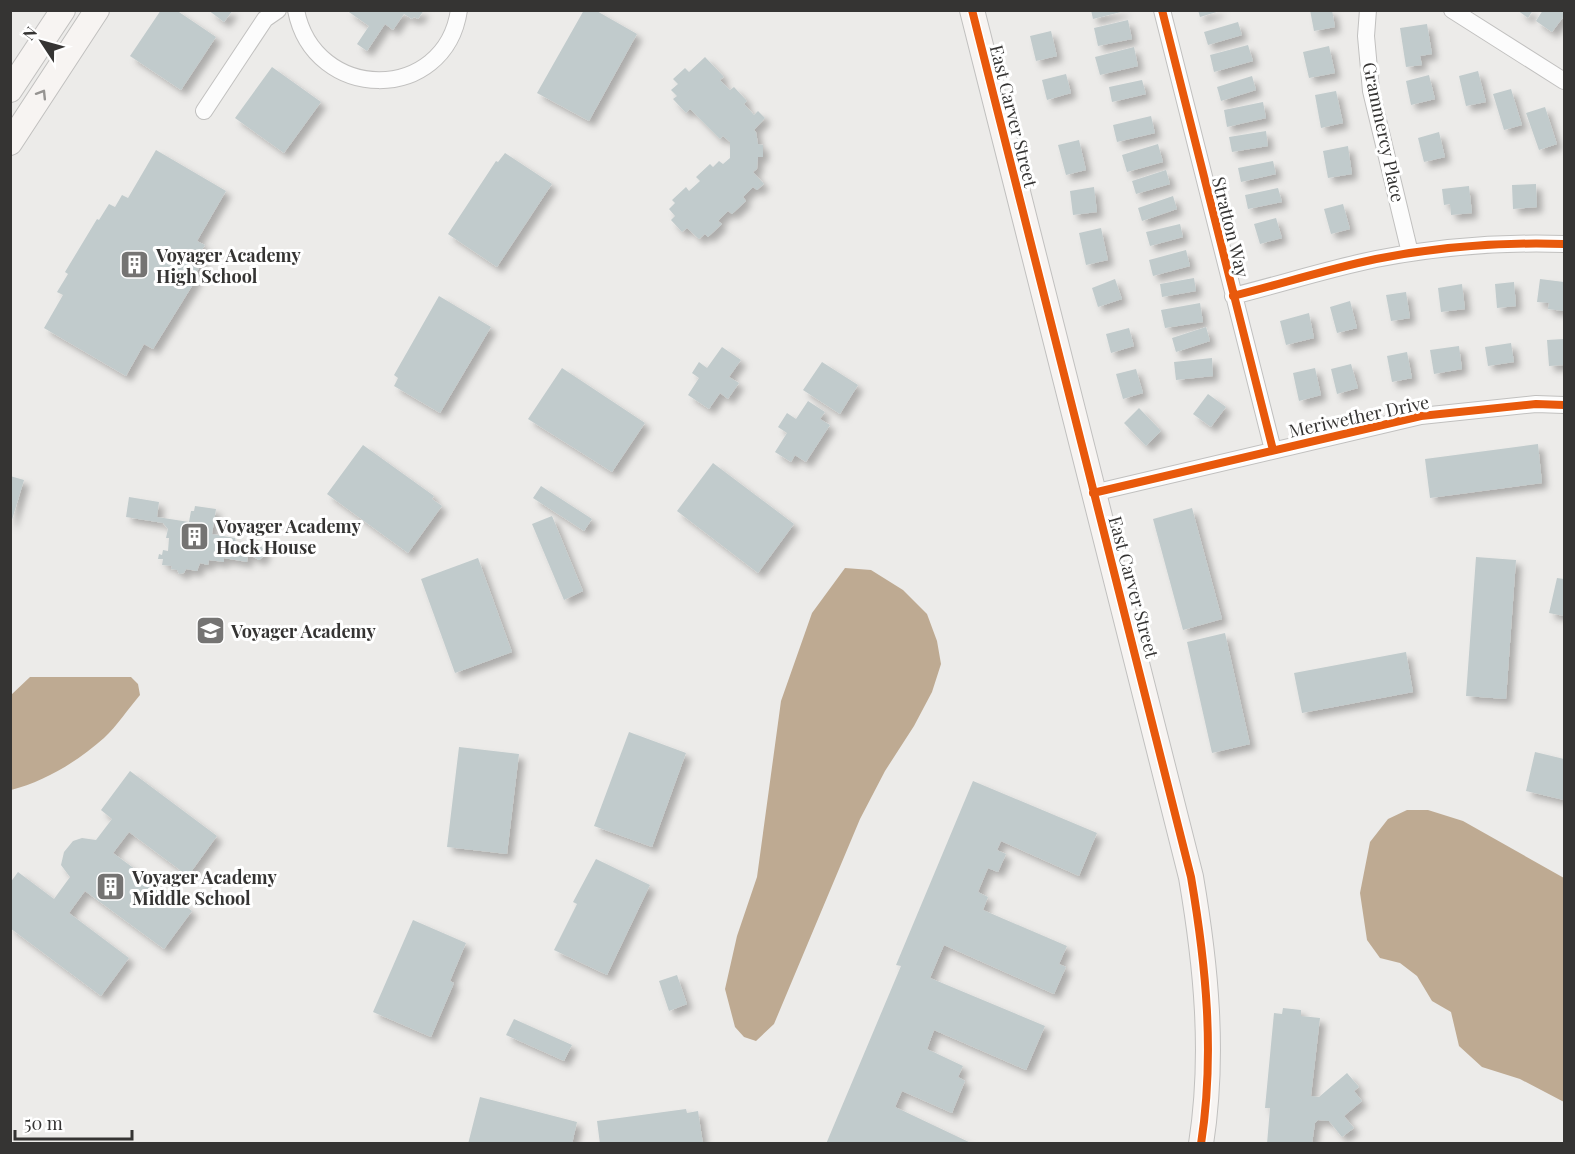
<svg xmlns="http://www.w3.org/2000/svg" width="1575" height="1154" font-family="'Playfair Display',serif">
  <defs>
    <filter id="shadow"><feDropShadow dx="5.5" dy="5.5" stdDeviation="3" flood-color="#0004"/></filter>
  </defs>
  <rect width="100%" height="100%" fill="#ecebe9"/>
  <path fill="#beaa92" d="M845 568 871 570 903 590 927 614 937 641 941 664 932 692 914 726 885 771 860 819 774 1024 756 1041 744 1037 735 1027 725 989 737 936 757 877 781 701 812 613Z
    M30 677H131L138 684 140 695C128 709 117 726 104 738 78 761 44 782 11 790V695Z
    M1407 810H1428L1463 821 1564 878V1102L1520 1079 1482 1067 1459 1046 1451 1012 1432 1001 1417 976 1400 963 1380 958 1367 940 1360 893 1370 842 1388 819Z"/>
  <path fill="#c1cbcc" filter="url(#shadow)" d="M161 10H176L216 37 181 90 130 56Z
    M208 10H233L224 22Z
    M346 10H424L418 19 414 17 412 19 404 14 393 30 385 24 367 51 357 44 369 26Z
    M584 10H595L637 34 589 121 537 93Z
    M1091 10H1125V11L1093 19Z
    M1198 10H1220V11L1200 17Z
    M1310 10H1332L1335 27 1314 31Z
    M1517 10H1533L1528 18Z
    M1543 10H1564V16L1552 32 1536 21Z
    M1128 20 1132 39 1098 46 1094 28Z
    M1238 22 1242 35 1208 45 1204 32Z
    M1427 24 1432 54 1420 56 1422 65 1406 67 1400 28Z
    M1051 31 1057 56 1036 61 1030 36Z
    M1248 45 1253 61 1214 72 1210 55Z
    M1329 46 1335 73 1309 78 1303 52Z
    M1134 47 1138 66 1100 75 1095 57Z
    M705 57 724 77 720 80 730 90 734 87 747 101 744 104 754 115 758 111 765 118 754 130 756 132 758 144 763 145V157H758L757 169 753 172 764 184 757 190 753 187 743 197 746 201 732 214 728 211 718 221 722 224 708 237 705 234 699 239 687 228 682 232 671 220 675 216 669 209 675 203 672 200 686 187 689 191 700 181 696 177 710 164 713 167 719 161 723 164 730 158V142L723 136 720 139 690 109 686 113 673 99 677 96 671 90 678 84 673 79 685 68 689 72Z
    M272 67 321 102 284 153 235 118Z
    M1478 71 1486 102 1466 106 1459 76Z
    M1066 74 1071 93 1047 100 1042 80Z
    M1429 75 1435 99 1411 105 1406 81Z
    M1252 76 1256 90 1221 101 1217 87Z
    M1142 80 1146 94 1112 102 1109 87Z
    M1511 89 1522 125 1504 130 1493 94Z
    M1336 91 1343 123 1321 128 1315 95Z
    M1263 102 1266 118 1227 127 1224 110Z
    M1545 107 1557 144 1539 150 1526 113Z
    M1151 116 1155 133 1117 142 1113 125Z
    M1266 131 1268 146 1232 152 1229 137Z
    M1439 132 1445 157 1424 162 1418 138Z
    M1079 140 1086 170 1066 175 1058 145Z
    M1158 144 1163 162 1127 172 1122 155Z
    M1348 146 1352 174 1328 178 1323 151Z
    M156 150 226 191 197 241 205 245 198 256 204 259 194 277 197 278 153 349 144 344 126 376 44 328 63 295 57 292 68 274 65 272 97 219 99 220 109 204 115 207 122 195 128 198Z
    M505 153 552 184 497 267 448 234 496 161 498 162Z
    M1273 161 1276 174 1241 182 1238 168Z
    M1166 170 1170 184 1136 194 1132 181Z
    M1536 184 1537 207 1513 209 1512 185Z
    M1469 186 1472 213 1451 215 1450 204 1444 205 1442 189Z
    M1094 187 1097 212 1073 215 1070 191Z
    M1278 188 1282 202 1248 209 1245 195Z
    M1173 196 1177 209 1142 221 1138 208Z
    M1343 204 1350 229 1331 234 1324 209Z
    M1276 218 1282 238 1260 244 1254 224Z
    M1180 224 1183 237 1150 246 1146 232Z
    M1101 228 1108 260 1086 265 1079 233Z
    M1186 250 1190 266 1153 276 1149 260Z
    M1194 278 1196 291 1162 297 1160 284Z
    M1115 279 1122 299 1098 307 1092 288Z
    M1540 279 1564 282V311L1548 309 1549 303 1537 302Z
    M1514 282 1516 306 1497 308 1495 284Z
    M1462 284 1465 309 1441 312 1438 288Z
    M1406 292 1410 318 1391 321 1386 295Z
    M439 296 491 327 440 413 394 386 398 378 394 375Z
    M1350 301 1357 328 1337 333 1330 307Z
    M1200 303 1203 322 1165 328 1161 310Z
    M1309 313 1314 338 1286 345 1280 321Z
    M1206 327 1210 341 1176 352 1172 338Z
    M1129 328 1134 346 1111 353 1106 334Z
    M1564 339V365L1549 366 1547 340Z
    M1511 343 1514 362 1488 366 1485 347Z
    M1459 346 1462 369 1434 374 1430 350Z
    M722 347 741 360 729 377 739 383 728 399 720 393 709 409 688 395 699 378 692 373 699 362 707 368Z
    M1407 352 1412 378 1392 382 1387 356Z
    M1212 358 1213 376 1176 380 1174 362Z
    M822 362 858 385 840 414 803 390Z
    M1351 364 1358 388 1337 394 1331 369Z
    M562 368 645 423 612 472 528 419Z
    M1315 368 1321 395 1299 401 1293 373Z
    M1136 369 1143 393 1123 399 1116 374Z
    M1208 394 1226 407 1211 427 1193 414Z
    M808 401 825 412 820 419 830 425 806 462 795 455 791 462 775 452 787 433 778 427 787 413 796 419Z
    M1139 408 1161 431 1146 446 1124 423Z
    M1538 444 1542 483 1430 498 1425 459Z
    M363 445 434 496 432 499 442 506 408 553 327 494Z
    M713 463 794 524 758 573 677 511Z
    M10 476 24 480 11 523H10Z
    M541 486 592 519 584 531 533 498Z
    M129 497 159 502 157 517 189 522 191 511H194L195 506 216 509 212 534 235 538 236 542 254 545 253 549 256 545 261 546 265 551 264 556 259 560 248 554 247 562 224 558V562L209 560 208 565 200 563 197 571 186 569 184 573 179 574 177 570 171 569 172 566 162 565 163 559H158L159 554 162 555 163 550 168 551 169 538H166L168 529 163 523 126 517Z
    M1192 508 1222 619 1183 630 1153 519Z
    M552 516 583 591 564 600 532 524Z
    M1476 557 1516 560 1506 699 1466 696Z
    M478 558 512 652 455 673 421 579Z
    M1557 578 1564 579V616L1549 613Z
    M1225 633 1250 744 1212 753 1187 642Z
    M1406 652 1413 692 1302 713 1294 673Z
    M629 732 686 753 652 847 594 826Z
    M459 747 519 754 507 854 447 847Z
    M1535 752 1564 759V800L1526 791Z
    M130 771 217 836 188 876 129 832 113 853 192 911 164 949 85 891 69 913 129 958 101 996 10 928V883L18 872 54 899 70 877 61 865 64 852 73 841 82 838 96 840 112 819 101 810Z
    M973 781 1097 833 1079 876 1001 841 997 850 1006 854 998 872 988 868 978 892 988 897 983 910 1067 946 1059 964 1066 967 1054 994 944 945 930 978 1045 1026 1026 1070 934 1030 927 1049 963 1066 958 1077 965 1081 952 1113 902 1091 895 1107 973 1144H826L901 966 896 965Z
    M596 859 650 885 607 975 554 950 577 904 573 902Z
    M413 920 466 943 450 981 454 983 431 1037 373 1012Z
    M677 975 687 1004 669 1011 659 981Z
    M1283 1008 1301 1010V1016L1320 1018 1311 1096 1319 1097 1347 1073 1359 1087 1354 1091 1362 1101 1344 1116 1354 1128 1342 1137 1329 1121 1318 1120 1315 1123 1312 1144H1267L1270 1108H1265L1274 1013 1282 1014Z
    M514 1019 572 1045 564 1061 506 1035Z
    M480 1097 577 1122 572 1144H468Z
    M686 1109 687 1113 698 1111 703 1144H600L597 1121Z"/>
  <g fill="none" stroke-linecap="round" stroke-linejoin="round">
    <defs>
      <path id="street" d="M296 10C314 103 445 104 459 10
        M1162 10 1273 450
        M1368 10 1366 36 1371 91 1410 253
        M1452 10 1564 81
        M204 111 265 19 278 10
        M1233 296C1281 284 1328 269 1376 259 1437 247 1502 242 1564 244
        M1093 493 1421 416 1536 404 1564 405"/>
      <path id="secondary" d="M972 10 1191 877C1206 965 1215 1054 1201 1144
        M10 90 63 10
        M10 143 97 10"/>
    </defs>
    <use href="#street" stroke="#c1c0bf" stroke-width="18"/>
    <use href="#secondary" stroke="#c1c0bf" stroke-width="26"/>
    <use href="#street" stroke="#fcfcfc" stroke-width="16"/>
    <use href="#secondary" stroke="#f7f4f2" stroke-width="24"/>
    <defs>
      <path id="cycleway" d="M972 10 1191 877C1206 965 1215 1054 1201 1144
        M1162 10 1273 450
        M1233 296C1281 284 1328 269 1376 259 1437 247 1502 242 1564 244
        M1093 493 1421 416 1536 404 1564 405"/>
    </defs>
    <use href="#cycleway" stroke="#fff" stroke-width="11"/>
    <use href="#cycleway" stroke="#e8590c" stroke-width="8"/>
  </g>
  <defs><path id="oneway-chevron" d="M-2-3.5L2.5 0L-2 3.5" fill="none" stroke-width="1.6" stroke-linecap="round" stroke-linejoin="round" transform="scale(1.5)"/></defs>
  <use stroke="#969492" href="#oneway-chevron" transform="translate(42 94) rotate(-58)"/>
  <defs>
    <symbol id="building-square" viewBox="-11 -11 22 22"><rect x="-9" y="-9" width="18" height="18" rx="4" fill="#757473" stroke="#fff"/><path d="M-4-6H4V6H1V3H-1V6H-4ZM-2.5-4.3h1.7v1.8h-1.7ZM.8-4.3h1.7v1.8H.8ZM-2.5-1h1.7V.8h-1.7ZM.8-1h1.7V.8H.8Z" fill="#fff"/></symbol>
    <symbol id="school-square" viewBox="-11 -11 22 22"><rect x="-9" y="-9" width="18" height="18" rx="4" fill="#757473" stroke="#fff"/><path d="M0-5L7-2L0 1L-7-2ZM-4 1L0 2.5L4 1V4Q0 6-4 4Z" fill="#fff"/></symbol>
  </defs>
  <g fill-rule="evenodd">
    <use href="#building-square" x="118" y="248" width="33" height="33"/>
    <use href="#building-square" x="178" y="520" width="33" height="33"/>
    <use href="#school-square" x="194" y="614" width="33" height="33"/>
    <use href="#building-square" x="94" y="870" width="33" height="33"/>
  </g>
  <g text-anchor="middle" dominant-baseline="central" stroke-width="6" stroke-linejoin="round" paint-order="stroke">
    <g font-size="18" fill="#353433" stroke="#fff">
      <text transform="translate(1014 116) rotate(76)">East Carver Street</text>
      <text transform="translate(1384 132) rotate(78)">Grammercy Place</text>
      <text transform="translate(1231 227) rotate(76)">Stratton Way</text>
      <text transform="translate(1359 416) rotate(-12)">Meriwether Drive</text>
      <text transform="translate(1134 587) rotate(75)">East Carver Street</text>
    </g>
    <g font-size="18" font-weight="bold" fill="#353433" stroke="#fff" text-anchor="start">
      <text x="156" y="255">Voyager Academy<tspan x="156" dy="21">High School</tspan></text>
      <text x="216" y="526">Voyager Academy<tspan x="216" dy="21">Hock House</tspan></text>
      <text x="231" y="631">Voyager Academy</text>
      <text x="132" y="877">Voyager Academy<tspan x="132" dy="21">Middle School</tspan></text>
    </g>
  </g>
  <rect width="1575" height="1154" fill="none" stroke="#353433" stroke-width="24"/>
  <g transform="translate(42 42) rotate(306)" stroke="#ffffff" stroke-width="4.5" paint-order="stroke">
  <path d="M0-4.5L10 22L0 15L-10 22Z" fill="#353433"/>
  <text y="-9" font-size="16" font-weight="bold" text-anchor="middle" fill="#353433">N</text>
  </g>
  <path d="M15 1130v9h117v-9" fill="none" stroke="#353433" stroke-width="3"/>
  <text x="24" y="1130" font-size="18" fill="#353433" stroke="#ffffff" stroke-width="4.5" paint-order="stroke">50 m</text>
</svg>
